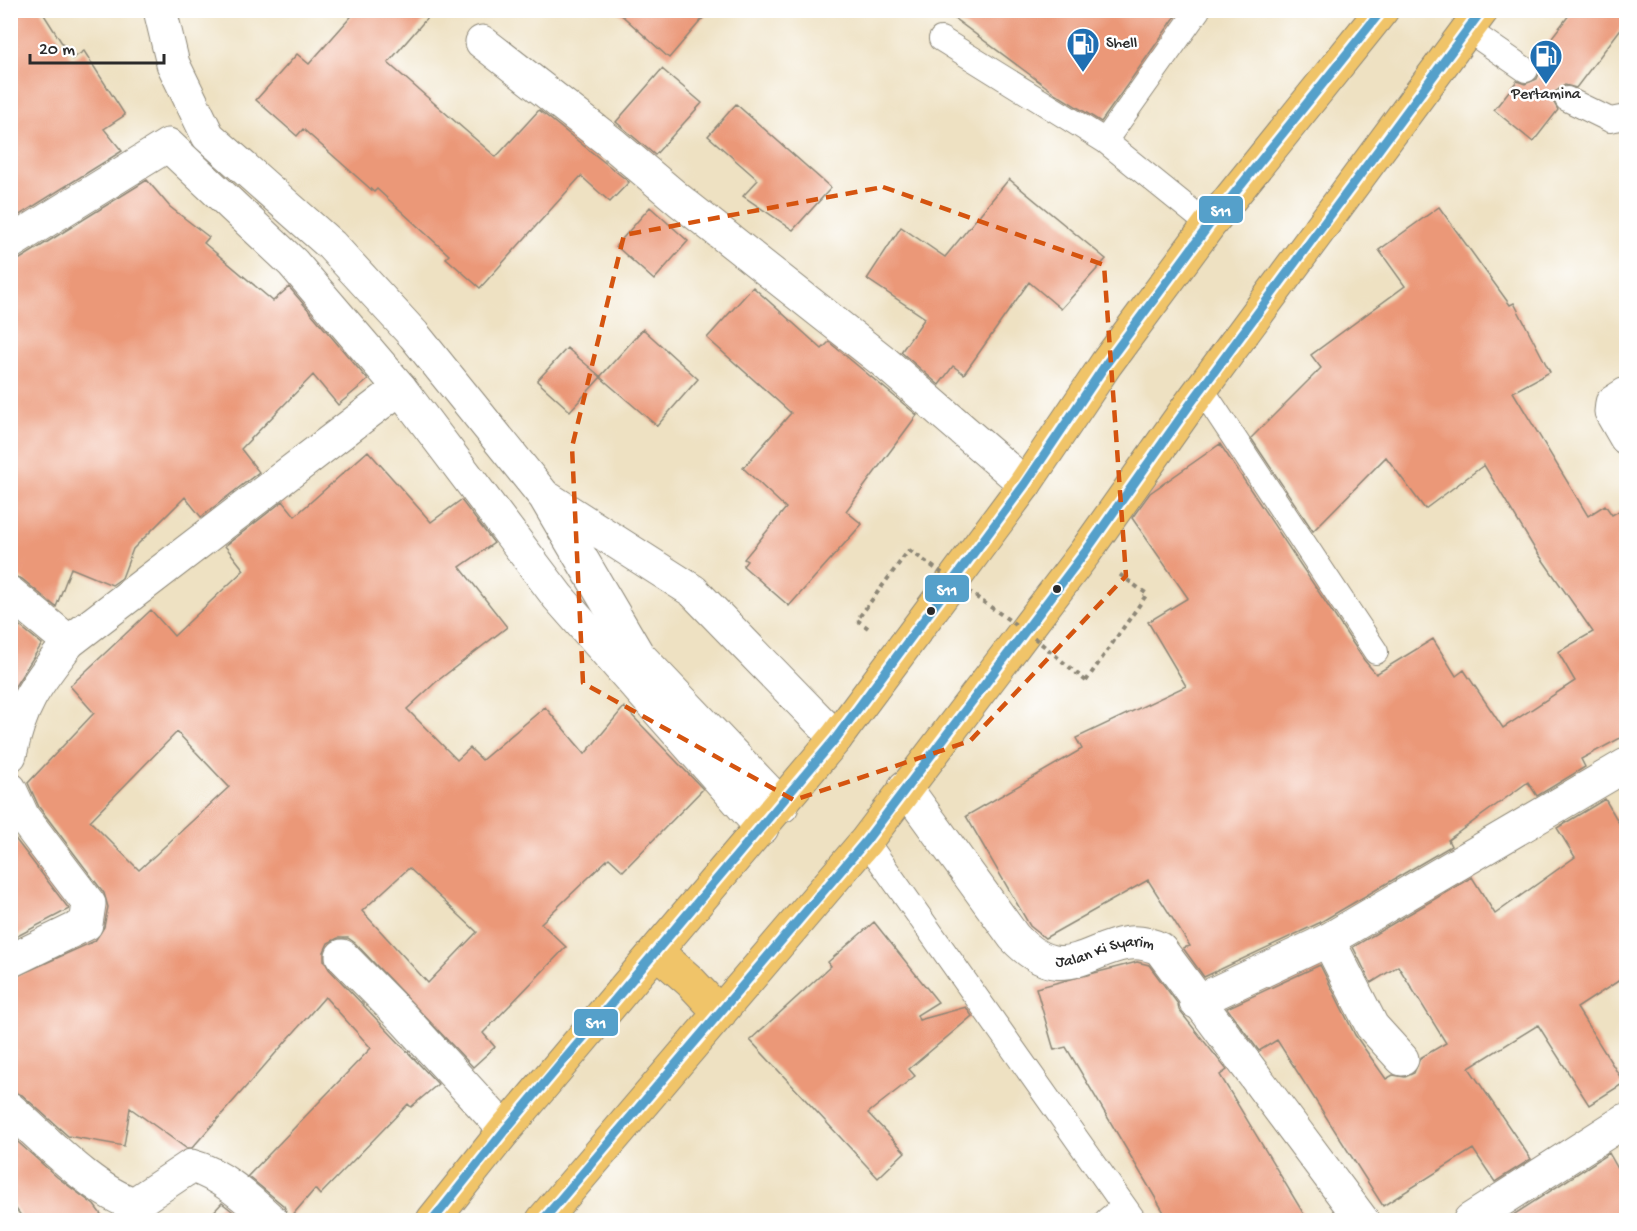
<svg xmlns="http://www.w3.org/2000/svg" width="1637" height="1231" font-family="'Gochi Hand',sans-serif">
  <rect width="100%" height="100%" fill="#fff"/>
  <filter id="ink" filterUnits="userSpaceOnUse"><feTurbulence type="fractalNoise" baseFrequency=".0167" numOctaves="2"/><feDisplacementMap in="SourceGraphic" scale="12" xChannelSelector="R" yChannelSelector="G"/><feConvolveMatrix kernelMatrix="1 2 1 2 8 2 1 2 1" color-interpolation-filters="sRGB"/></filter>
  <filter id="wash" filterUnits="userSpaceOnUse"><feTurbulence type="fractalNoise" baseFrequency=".008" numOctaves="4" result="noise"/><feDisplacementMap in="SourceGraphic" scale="24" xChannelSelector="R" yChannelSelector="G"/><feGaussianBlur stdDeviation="1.35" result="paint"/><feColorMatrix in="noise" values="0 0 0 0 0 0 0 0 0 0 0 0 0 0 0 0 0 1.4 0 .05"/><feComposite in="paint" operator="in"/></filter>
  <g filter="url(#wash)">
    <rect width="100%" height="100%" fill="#eee1c2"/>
    <g id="blocks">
      <path fill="#eb9878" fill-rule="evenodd" d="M10 10H41L72 59 84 51 125 115 104 129 122 151 10 221Z
        M357 10H434L388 63 496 157 539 110 629 182 610 202 581 176 480 288 446 258 449 255 377 189 374 192 303 129 297 136 256 100 297 54 309 64Z
        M616 10H710L669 58Z
        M943 10H1180L1101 122 1056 94Z
        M1573 10H1626V22L1576 88 1565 85 1555 92 1553 101 1558 110 1533 142 1494 110 1517 81 1525 84 1537 79 1540 71 1535 59Z
        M662 69 702 103 655 155 616 122Z
        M736 104 831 188 793 230 743 196 758 180 708 136Z
        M1009 179 1106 259 1061 309 1029 282 964 374 953 366 939 385 901 352 925 318 867 279 901 227 945 257Z
        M147 180 170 207 209 237 204 243 273 301 289 287 368 380 338 405 313 375 241 449 259 472 201 517 185 497 133 549 122 578 112 585 71 568 56 607 22 579 10 575V262L20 259Z
        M650 207 688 241 654 280 616 246Z
        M1439 207 1510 305 1514 303 1550 372 1513 392 1588 516 1605 505 1612 515 1626 507V735L1581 759 1585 767 1537 796 1528 782 1448 840 1451 846 1319 923 1204 977 1183 948 1190 946 1148 880 1045 938 1030 926 966 816 1082 749 1076 738 1186 686 1148 622 1188 598 1132 518 1150 493 1220 444 1364 660 1376 674 1433 639 1456 676 1464 670 1503 728 1575 681 1558 652 1593 632 1533 546 1484 465 1425 509 1386 457 1313 531 1251 438 1321 368 1311 355 1405 286 1379 250Z
        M753 287 822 349 829 342 917 415 846 511 862 524 789 606 743 566 747 561 744 559 786 508 743 468 791 413 707 338Z
        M643 329 698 379 657 426 600 377Z
        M567 348 601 377 570 411 537 381Z
        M368 451 431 522 461 500 494 543 460 567 507 627 436 682 407 709 457 760 470 748 482 760 545 707 585 754 624 707 703 789 623 871 609 858 541 923 566 947 483 1033 495 1047 473 1067 355 943 348 938H338L328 943 324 952V960L329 969 438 1084 411 1107 408 1104 320 1195 315 1189 289 1219 284 1206 248 1176 371 1048 325 997 192 1148H186L130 1108 124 1146 68 1136 22 1095 10 1091V979L95 941 104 927 108 907 104 893 39 807 28 783 94 713 70 686 151 610 174 636 244 570 225 546 283 501 295 516ZM177 732 229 787 139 870 90 821ZM409 868 477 932 428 983 362 911Z
        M10 618 42 644 10 694Z
        M1605 799 1626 835V976L1577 1008 1624 1083 1589 1105 1538 1025 1469 1068 1531 1159 1495 1182 1473 1149 1383 1206 1277 1040 1259 1051 1227 1008 1320 965 1355 1035 1386 1079 1393 1075 1405 1077 1414 1073 1420 1058 1446 1043 1398 966 1371 983 1353 947 1472 877 1495 914 1575 857 1557 828Z
        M10 832 69 909 10 940Z
        M874 922 938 1002 917 1015 919 1020 966 1007 972 1016 909 1069 915 1076 868 1113 905 1152 878 1178 750 1040 831 966 828 962Z
        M1137 962 1149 965 1178 1004 1179 1010 1227 1070 1220 1075 1308 1221H1169L1066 1047 1054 1050 1036 988Z
        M10 1135 57 1177 94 1205 106 1221H25L10 1201Z
        M1609 1153 1626 1183V1221H1504Z
        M222 1203 232 1211 243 1221H205Z"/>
    </g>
  </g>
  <g filter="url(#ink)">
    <use href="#blocks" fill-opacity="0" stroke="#8c8676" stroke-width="1.5"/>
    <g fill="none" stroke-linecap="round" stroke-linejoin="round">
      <defs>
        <path id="lane" d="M1468 30 1526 70
          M941 39 1105 141 1209 225
          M1567 99 1610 120 1626 117
          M1105 141 1198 10
          M1201 388 1376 652
          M866 841 1134 1220
          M1107 1220 1124 1206"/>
        <g id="street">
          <path d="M160 10 173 64 208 136 331 245 414 335 545 497 638 655 782 806"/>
          <path d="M482 42 613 144 679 200 883 361 1025 484"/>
          <path d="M10 243 168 145 293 263 400 388 558 597 762 828"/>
          <path d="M1626 394 1612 403 1611 412 1626 438"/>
          <path d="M549 499 693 591 836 738"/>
          <path d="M10 593 69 642"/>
          <path d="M10 755C21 702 37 684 69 642L400 388"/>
          <path id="s1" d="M905 787 1014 937C1073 1001 1102 921 1160 949L1362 1220"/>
          <path d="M10 789 23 817 89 904 86 924 10 961"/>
          <path d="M1328 940 1372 1026 1402 1059"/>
          <path d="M342 956 401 1016 505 1130"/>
          <path d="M1196 1002 1328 940 1626 765"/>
          <path d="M10 1109C45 1139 91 1190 134 1204L191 1166C221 1174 249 1200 271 1220"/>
          <path d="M1470 1220 1626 1120"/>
        </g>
        <path id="primary" d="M657 952 690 981 720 1013
          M433 1220 505 1130 836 738 1025 484 1106 364 1209 225 1382 10
          M543 1220 866 841 1086 551 1191 403 1482 10"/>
      </defs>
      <use href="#lane" stroke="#8c8676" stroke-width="26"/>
      <use href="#street" stroke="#8c8676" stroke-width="35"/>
      <use href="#primary" stroke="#8c8676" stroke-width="35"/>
      <path stroke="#8c8676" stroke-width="4" stroke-dasharray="4.5 4.5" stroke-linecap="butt" d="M868 628 857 620 909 550
        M1086 681 1147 594 1119 574"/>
      <use href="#lane" stroke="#fff" stroke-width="24"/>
      <use href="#street" stroke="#fff" stroke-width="33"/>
      <use href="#primary" stroke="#f0c469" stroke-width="33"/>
      <path stroke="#8c8676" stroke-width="4" stroke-dasharray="4.5 4.5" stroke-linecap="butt" d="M909 550 1032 636 1086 681"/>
      <defs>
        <path id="bus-1" d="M433 1220 505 1130 836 738 1025 484 1106 364 1209 225 1382 10
          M543 1220 866 841 1086 551 1191 403 1482 10"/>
      </defs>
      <use href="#bus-1" stroke="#fff" stroke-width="14"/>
      <use href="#bus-1" stroke="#55a0ca" stroke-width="9"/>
    </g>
  </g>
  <path fill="none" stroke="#d5540f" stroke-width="4.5" stroke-dasharray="12 8" stroke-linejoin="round" d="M883 187 1104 265 1126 576 970 741 794 800 583 683 572 447 624 235Z"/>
  <defs>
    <symbol id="fuel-pin" viewBox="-11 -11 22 30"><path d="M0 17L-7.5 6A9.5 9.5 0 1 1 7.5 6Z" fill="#1f6fb2" stroke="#fff"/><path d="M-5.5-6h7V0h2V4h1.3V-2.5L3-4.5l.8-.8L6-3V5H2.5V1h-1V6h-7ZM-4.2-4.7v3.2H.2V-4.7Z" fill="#fff"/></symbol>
  </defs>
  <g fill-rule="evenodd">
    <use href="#fuel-pin" x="1064" y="25" width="38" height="52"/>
    <use href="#fuel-pin" x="1527" y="37" width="38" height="52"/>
  </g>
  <g fill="#2b2b2b" stroke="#fff" stroke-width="2">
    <circle cx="1057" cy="589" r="5"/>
    <circle cx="931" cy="611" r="5"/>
  </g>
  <g text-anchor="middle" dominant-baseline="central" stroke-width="5" stroke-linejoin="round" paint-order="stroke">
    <g font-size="16" fill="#2b2b2b" stroke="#fff" text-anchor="start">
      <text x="1106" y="44">Shell</text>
      <text x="1546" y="95" text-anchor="middle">Pertamina</text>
    </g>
    <g font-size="16" fill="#2b2b2b" stroke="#fff">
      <text stroke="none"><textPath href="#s1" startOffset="286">Jalan Ki Syarim</textPath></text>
    </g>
  </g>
  <g stroke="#fff" stroke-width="2">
    <rect x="1198" y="195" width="46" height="29" rx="6" fill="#55a0ca"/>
    <rect x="924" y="574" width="46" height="29" rx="6" fill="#55a0ca"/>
    <rect x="573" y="1008" width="46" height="29" rx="6" fill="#55a0ca"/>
  </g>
  <g font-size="16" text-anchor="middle" font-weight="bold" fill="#fff">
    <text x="1221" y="216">S11</text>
    <text x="947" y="595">S11</text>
    <text x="596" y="1028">S11</text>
  </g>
  <rect width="1637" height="1231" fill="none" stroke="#fff" stroke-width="36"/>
  <path d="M30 54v9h134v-9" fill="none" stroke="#2b2b2b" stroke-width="3"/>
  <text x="39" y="54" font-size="18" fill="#2b2b2b" stroke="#ffffff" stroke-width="4.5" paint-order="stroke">20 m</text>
</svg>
